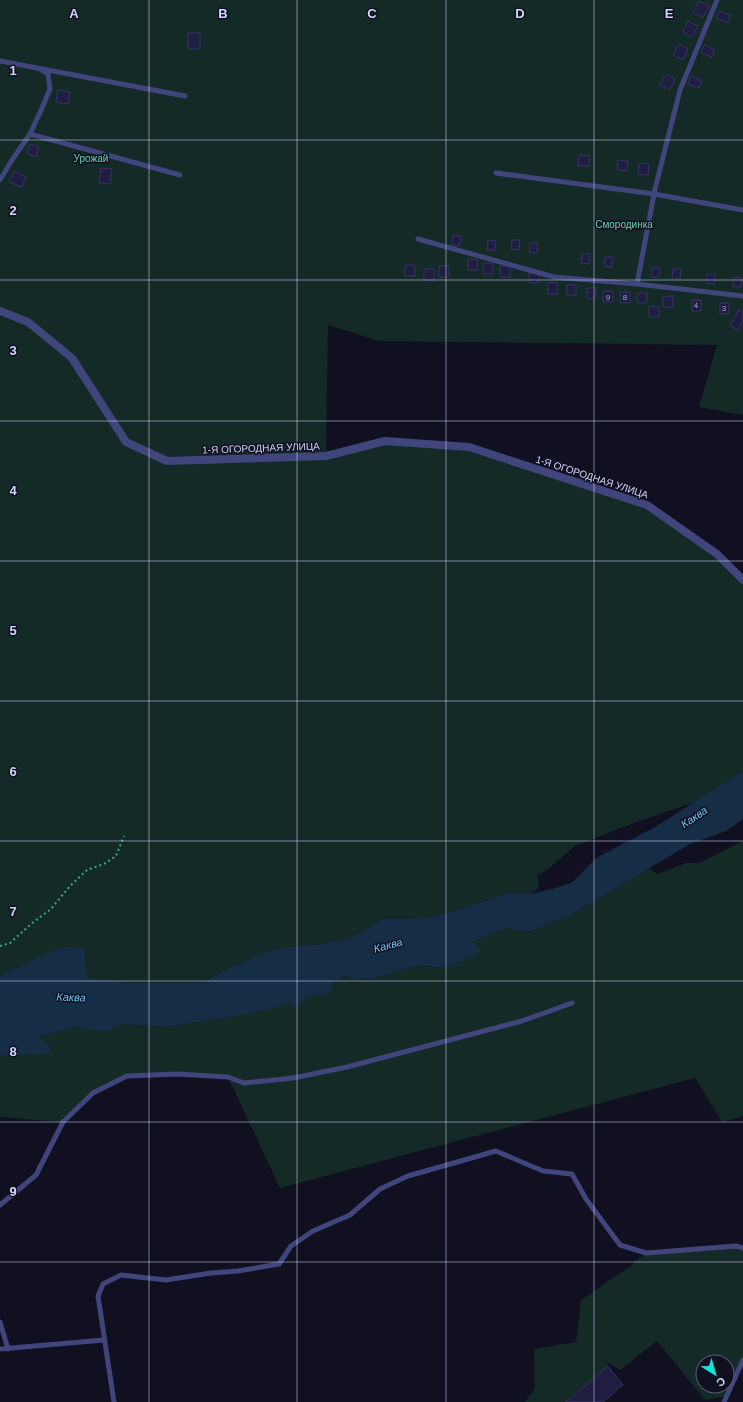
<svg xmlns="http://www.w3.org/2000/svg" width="743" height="1402" font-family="Arial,sans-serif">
  <rect width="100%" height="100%" fill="#101021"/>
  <path fill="#132a26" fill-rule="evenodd" d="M0 0H743V415L699 407 717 345 379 341 328 325 326 455 385 441 469 447 647 505 717 554 743 580V771L695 802 631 824 575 846 547 870 537 875 539 888 530 894 514 892 430 918 384 919 350 938 323 944 286 947 264 953 234 966 201 983H131L87 978 85 949 22 965 0 976Z
    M743 841V1116L722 1122 695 1078 280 1188 228 1077 127 1076 93 1093 63 1122 0 1117V1055H24L39 1037 74 1027 104 1032 123 1024 166 1027 230 1017 271 1009 289 1003 293 1009 307 998 331 992 334 982 345 976 354 980 373 979 418 965 445 968 481 950 473 942 507 928 528 932 567 917 648 868 658 874 686 863H699Z
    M703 1247 743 1248V1360L727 1396 705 1400 657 1341 620 1370 607 1362 608 1366 566 1402H525L535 1388 534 1349 576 1342 581 1300 629 1267 646 1253ZM703 1362H727V1386H703Z"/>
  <path fill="#152e46" d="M743 771V819L726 831 690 844 567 917 528 932 507 928 473 942 481 950 477 955 445 968 418 965 373 979 354 980 345 976 334 982 331 992 307 998 293 1009 289 1003 271 1009 230 1017 166 1027 123 1024 104 1032 74 1027 39 1037 51 1049 48 1053 24 1055H0V976L47 953 66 947 85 949 87 978 131 983H201L234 966 264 953 286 947 323 944 350 938 384 919 430 918 514 892 530 894 556 888 573 882 596 858 655 827Z"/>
  <path fill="#201e40" stroke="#363269" d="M699 1 709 6 703 17 693 12Z
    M719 11 730 15 728 23 716 18Z
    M688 21 698 26 692 37 683 32Z
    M188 33H200V49L188 48Z
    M679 44 688 49 683 60 673 55Z
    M704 45 715 50 712 57 701 53Z
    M666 74 675 79 670 89 660 85Z
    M691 76 702 81 699 88 688 84Z
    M58 90 70 92 68 104 56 102Z
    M30 144 39 147 36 157 27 153Z
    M579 155 590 156 589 166H578Z
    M618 160 628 161 627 171 617 170Z
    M639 163 649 164 648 175 638 174Z
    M101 168 112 169 110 184 99 183Z
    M14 171 26 177 22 187 9 182Z
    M453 235 461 236 460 245H452Z
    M488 240 496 241 495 250H487Z
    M512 240H520L519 250 511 249Z
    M530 243H538L537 253 529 252Z
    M582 254H590L589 264 581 263Z
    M605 257H613L612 267 604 266Z
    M468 259 478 260 477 270H468Z
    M483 263H493V274H483Z
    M405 265H415V276H405Z
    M439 266H449V277H439Z
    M500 266H510V277H500Z
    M652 267 660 268 659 277H651Z
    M424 269H434V280H424Z
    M673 269H681L680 279 672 278Z
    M529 273H539V283H529Z
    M707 274H715L714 284 706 283Z
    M734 277 742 278 741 287H733Z
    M547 283H557V294H548Z
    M567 285H576V295H567Z
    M587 288H596V298L587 299Z
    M603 291H613V302H603Z
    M620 292H630V303H620Z
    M637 293H647V303H637Z
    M673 296V307H663V297Z
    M692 300H701V311H692Z
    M720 303H729V314H720Z
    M649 306 659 307V317H649Z
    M739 309 743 312V320L738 330 730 326Z
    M608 1366 623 1385 603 1402H566Z"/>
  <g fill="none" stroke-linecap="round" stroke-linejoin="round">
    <path stroke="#3ba793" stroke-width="2" stroke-dasharray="2 3" stroke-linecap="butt" d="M0 946 10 943 31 924 51 909 70 886 87 870 104 864 116 856 124 836"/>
    <path stroke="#40457b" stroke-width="5" d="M717 0 680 90 655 189 637 284 743 296
      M0 61 185 96
      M30 134 180 175
      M496 173 654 194 743 210
      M0 180 12 160 30 134 42 108 50 89 48 74 40 69
      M418 239 554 277 637 284
      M0 1205 36 1175 63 1122 93 1093 127 1076 178 1074 228 1077 244 1083 293 1078 347 1067 522 1021 572 1003
      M0 1322 8 1349
      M0 1349 104 1340
      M114 1402 98 1296 103 1284 121 1275 166 1280 211 1273 238 1271 279 1264 291 1246 313 1231 350 1215 380 1189 408 1176 496 1151 543 1171 572 1174 586 1199 620 1245 646 1253 736 1246 743 1248
      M724 1402 743 1360"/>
    <path stroke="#40457b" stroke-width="8" d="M0 311 28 322 72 358 126 442 167 461 326 456 385 441 469 447 647 505 717 554 743 580"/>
  </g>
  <path fill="none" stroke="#d4d5fa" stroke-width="1" stroke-opacity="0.55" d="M149 0V1402M297 0V1402M446 0V1402M594 0V1402M0 140H743M0 280H743M0 421H743M0 561H743M0 701H743M0 841H743M0 981H743M0 1122H743M0 1262H743"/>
  <g text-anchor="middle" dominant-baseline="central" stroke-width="3" stroke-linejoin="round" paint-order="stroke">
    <g font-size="8" fill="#a7a7cc">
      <text x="608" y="297">9</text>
      <text x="625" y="297">8</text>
      <text x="696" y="305">4</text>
      <text x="724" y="308">3</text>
    </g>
    <g font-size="10" fill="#68d3aa" stroke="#101021">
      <text x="91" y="158">Урожай</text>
      <text x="624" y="224">Смородинка</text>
    </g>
    <g font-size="10" fill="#d4d5fa" stroke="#101021">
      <text transform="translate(261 448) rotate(-2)">1-Я ОГОРОДНАЯ УЛИЦА</text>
      <text transform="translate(592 477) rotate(18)">1-Я ОГОРОДНАЯ УЛИЦА</text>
    </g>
    <g font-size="11" font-style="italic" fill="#6dc4f0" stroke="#101021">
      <text transform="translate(694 817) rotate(-34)">Каква</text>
      <text transform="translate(388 945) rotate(-15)">Каква</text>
      <text transform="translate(71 997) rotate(2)">Каква</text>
    </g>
  </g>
  <g font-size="13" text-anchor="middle" font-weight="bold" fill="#d4d5fa" stroke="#101021" stroke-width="3" stroke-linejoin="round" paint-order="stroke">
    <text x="74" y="18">A</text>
    <text x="223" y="18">B</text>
    <text x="372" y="18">C</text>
    <text x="520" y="18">D</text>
    <text x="669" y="18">E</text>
    <text x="13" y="75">1</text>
    <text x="13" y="215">2</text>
    <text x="13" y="355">3</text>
    <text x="13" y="495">4</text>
    <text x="13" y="635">5</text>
    <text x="13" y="776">6</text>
    <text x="13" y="916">7</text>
    <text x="13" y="1056">8</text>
    <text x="13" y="1196">9</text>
  </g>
  <g transform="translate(715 1374) rotate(143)"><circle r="19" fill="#101021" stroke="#5e5f78"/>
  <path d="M0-3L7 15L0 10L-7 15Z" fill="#18e2dc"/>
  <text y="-6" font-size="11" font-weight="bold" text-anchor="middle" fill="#d4d5fa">С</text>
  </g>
</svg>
